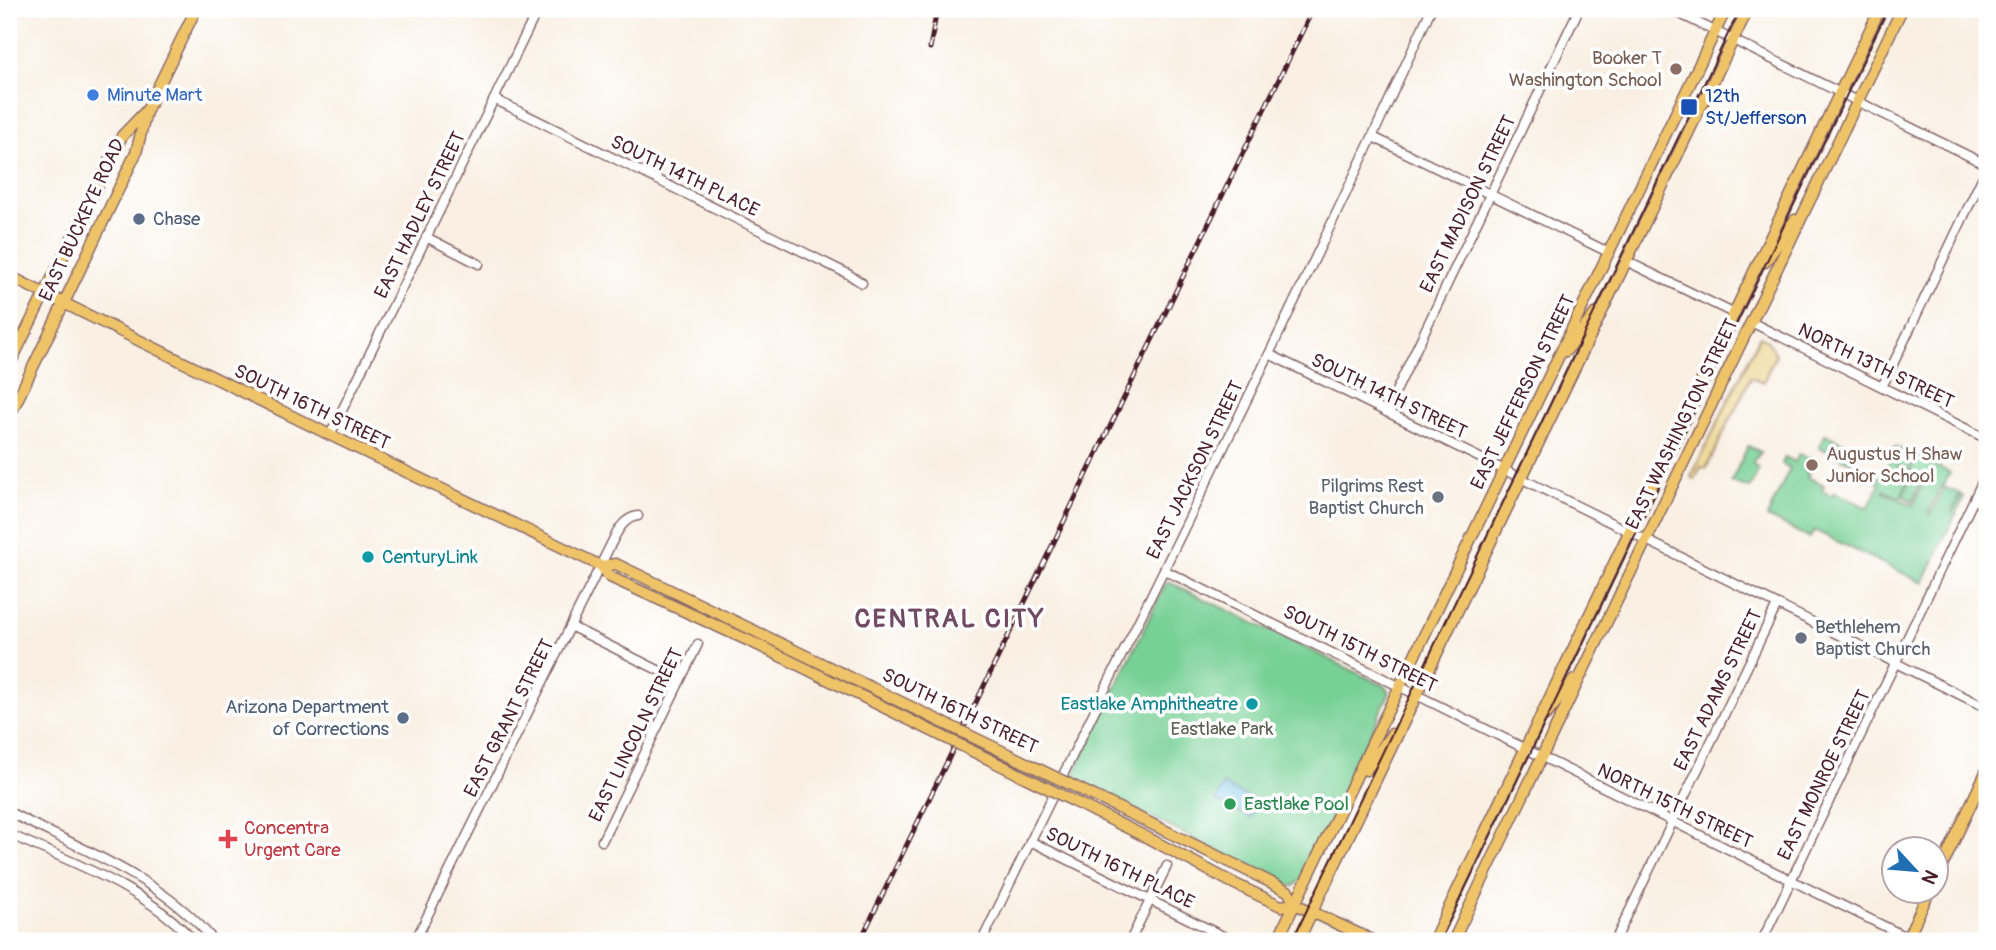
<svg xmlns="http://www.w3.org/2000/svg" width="1996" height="950" font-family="Pangolin,sans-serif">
  <rect width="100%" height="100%" fill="#fff"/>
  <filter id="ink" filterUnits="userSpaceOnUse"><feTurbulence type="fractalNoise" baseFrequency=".0143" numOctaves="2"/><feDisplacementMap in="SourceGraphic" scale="14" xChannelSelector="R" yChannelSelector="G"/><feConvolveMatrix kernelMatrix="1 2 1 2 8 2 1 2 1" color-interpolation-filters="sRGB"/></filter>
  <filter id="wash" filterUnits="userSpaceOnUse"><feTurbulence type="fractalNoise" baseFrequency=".00686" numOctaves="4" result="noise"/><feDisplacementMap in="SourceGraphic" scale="28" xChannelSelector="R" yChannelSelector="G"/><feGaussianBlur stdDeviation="1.57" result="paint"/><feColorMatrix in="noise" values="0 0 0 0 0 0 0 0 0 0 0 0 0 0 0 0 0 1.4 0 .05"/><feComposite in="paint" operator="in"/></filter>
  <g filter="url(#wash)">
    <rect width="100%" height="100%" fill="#f9f0e3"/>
    <path fill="#77d095" stroke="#607860" stroke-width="2" d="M1825 434 1858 450 1852 463 1819 447Z
      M1748 446 1761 452 1753 462 1755 467 1759 469 1750 488 1731 482Z
      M1895 447 1915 456 1909 470 1896 465 1912 473 1900 498 1884 490 1883 492 1913 505 1926 478 1910 470 1917 456 1950 473 1943 487 1941 486 1928 513 1931 514 1944 487 1960 494 1951 514 1961 495 1964 497 1923 583 1814 530 1810 538 1767 517 1790 468 1782 464 1785 457 1795 462 1799 454 1812 460 1806 472 1809 474 1807 477 1824 485 1822 490 1831 496 1834 492 1868 508 1880 484 1877 482 1881 472 1885 473Z
      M1912 476 1922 481 1912 501 1902 496Z
      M1169 582 1385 686 1390 692 1302 879 1294 886H1288L1072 778 1165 585Z"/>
    <path fill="#eeda9e" stroke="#9c7c64" stroke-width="2" d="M1760 336 1767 340 1776 354 1763 382 1751 377 1706 469 1701 467 1695 480 1691 477Z"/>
    <path fill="#6abde6" stroke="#5a6e88" stroke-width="2" d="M1223 785 1258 802 1251 818 1216 801Z"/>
  </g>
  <g filter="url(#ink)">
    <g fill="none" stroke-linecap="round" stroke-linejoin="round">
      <defs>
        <path id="minor" d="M1670 9 1987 165
          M494 99 848 274 862 283
          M1373 137 1610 253
          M426 237 479 264
          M1626 261 1735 314
          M1751 322 1987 439
          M1269 354 1987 708
          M1882 387 1987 168
          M1386 412 1579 9
          M330 435 538 9
          M1164 570 1908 938
          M572 627 680 681
          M9 812C78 848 164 879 214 941
          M9 834C73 863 146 888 194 941
          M602 841 698 644
          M1030 841 1233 941
          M415 941 608 550C615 537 621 518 638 516
          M982 941C1132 631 1289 323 1431 9
          M1130 941 1167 866
          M1615 941 1777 605
          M1762 941 1987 472"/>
        <path id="major" d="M1765 262 1795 220
          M9 276 330 435 601 566 610 577 756 644
          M1566 351 1595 314
          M9 366 122 136 145 112
          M9 417 136 153 146 112 196 9
          M601 566 616 564 761 634
          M1546 715 1574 680
          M1366 770 1392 734
          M1244 869 1288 891 1295 904
          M1937 877 1987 770
          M1235 884 1281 906 1295 904 1374 941
          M1277 941 1726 9
          M1298 941 1748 9
          M1433 941 1880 9
          M1453 941 1902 9
          M1906 941 1930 890"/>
      </defs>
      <use href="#minor" stroke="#87686b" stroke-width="11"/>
      <use href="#major" stroke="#87686b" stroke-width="13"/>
      <use href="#minor" stroke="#fff" stroke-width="8"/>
      <use href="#major" stroke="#efc469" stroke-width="10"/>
      <path stroke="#4a1f2b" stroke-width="2" d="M1292 941 1740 9
        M1440 941 1888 9"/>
      <defs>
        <path id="rail" d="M930 48 937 9
          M860 941 1313 9"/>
      </defs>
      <use href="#rail" stroke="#4a1f2b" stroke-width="5"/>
      <use href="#rail" stroke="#fff" stroke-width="2.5" stroke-dasharray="8" stroke-linecap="butt"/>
      <defs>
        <path id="major-bridge" d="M761 634 1244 869
          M756 644 1148 838 1235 884"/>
      </defs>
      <use href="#major-bridge" stroke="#87686b" stroke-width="13" stroke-linecap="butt"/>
      <use href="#major-bridge" stroke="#efc469" stroke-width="10"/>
    </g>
  </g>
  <g fill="#8d6e63" stroke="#fff" stroke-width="2.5">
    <circle cx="1676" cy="69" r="7"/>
    <circle cx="1812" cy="465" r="7"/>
  </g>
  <circle fill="#3f7fe0" stroke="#fff" stroke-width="2.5" cx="93" cy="95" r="7"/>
  <rect fill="#1a4fb4" stroke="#fff" stroke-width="2.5" x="1680" y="98" width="18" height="18" rx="3.5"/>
  <g fill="#5c6f8a" stroke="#fff" stroke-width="2.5">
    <circle cx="139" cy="219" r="7"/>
    <circle cx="403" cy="718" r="7"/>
  </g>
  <g fill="#6b7280" stroke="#fff" stroke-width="2.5">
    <circle cx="1438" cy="497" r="7"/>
    <circle cx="1801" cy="638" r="7"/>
  </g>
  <g fill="#0f9aa8" stroke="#fff" stroke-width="2.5">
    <circle cx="368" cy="557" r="7"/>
    <circle cx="1252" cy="704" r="7"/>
  </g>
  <circle fill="#2e9e5b" stroke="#fff" stroke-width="2.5" cx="1230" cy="804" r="7"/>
  <path fill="#e0444e" stroke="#fff" stroke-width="2.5" d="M224.5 828.5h7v7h7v7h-7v7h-7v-7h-7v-7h7z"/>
  <g text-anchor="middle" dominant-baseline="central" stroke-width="7" stroke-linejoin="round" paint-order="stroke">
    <g font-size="19" fill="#785e54" stroke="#fff" text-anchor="end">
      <text x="1662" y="58">Booker T<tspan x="1662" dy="22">Washington School</tspan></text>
      <text x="1826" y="454" text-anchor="start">Augustus H Shaw<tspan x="1826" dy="22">Junior School</tspan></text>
    </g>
    <g font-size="19" fill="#366cbe" stroke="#fff" text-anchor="start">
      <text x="107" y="95">Minute Mart</text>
    </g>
    <g font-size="19" fill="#164399" stroke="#fff" text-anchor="start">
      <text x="1705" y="96">12th<tspan x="1705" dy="22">St/Jefferson</tspan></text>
    </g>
    <g font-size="19" fill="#4a1f2b" stroke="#fff">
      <text transform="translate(685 176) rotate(26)">SOUTH 14TH PLACE</text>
      <text transform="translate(1468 204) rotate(-64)">EAST MADISON STREET</text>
      <text transform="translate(420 215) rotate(-64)">EAST HADLEY STREET</text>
      <text transform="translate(82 220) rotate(-65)">EAST BUCKEYE ROAD</text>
      <text transform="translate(1876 366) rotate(26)">NORTH 13TH STREET</text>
      <text transform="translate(1523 392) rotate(-64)">EAST JEFFERSON STREET</text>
      <text transform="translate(1389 396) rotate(26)">SOUTH 14TH STREET</text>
      <text transform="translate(312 407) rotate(26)">SOUTH 16TH STREET</text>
      <text transform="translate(1682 424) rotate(-64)">EAST WASHINGTON STREET</text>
      <text transform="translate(1195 470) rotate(-64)">EAST JACKSON STREET</text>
      <text transform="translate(1360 649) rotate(27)">SOUTH 15TH STREET</text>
      <text transform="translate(1718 690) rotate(-64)">EAST ADAMS STREET</text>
      <text transform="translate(960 711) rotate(26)">SOUTH 16TH STREET</text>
      <text transform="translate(509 718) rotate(-63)">EAST GRANT STREET</text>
      <text transform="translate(636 735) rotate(-64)">EAST LINCOLN STREET</text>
      <text transform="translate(1824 775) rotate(-64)">EAST MONROE STREET</text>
      <text transform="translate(1675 806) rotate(26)">NORTH 15TH STREET</text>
      <text transform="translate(1120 868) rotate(26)">SOUTH 16TH PLACE</text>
    </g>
    <g font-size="19" fill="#4e5e75" stroke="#fff" text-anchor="start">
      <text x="153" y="219">Chase</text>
      <text x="389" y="707" text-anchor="end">Arizona Department<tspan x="389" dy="22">of Corrections</tspan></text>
    </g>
    <g font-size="19" fill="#5b616d" stroke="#fff" text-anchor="end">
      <text x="1424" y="486">Pilgrims Rest<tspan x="1424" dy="22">Baptist Church</tspan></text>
      <text x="1815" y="627" text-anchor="start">Bethlehem<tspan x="1815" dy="22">Baptist Church</tspan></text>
    </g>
    <g font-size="19" fill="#0d838f" stroke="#fff" text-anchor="start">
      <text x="382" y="557">CenturyLink</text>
      <text x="1238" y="704" text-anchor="end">Eastlake Amphitheatre</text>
    </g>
    <g font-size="19" fill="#5a5d50" stroke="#fff">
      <text x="1222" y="729">Eastlake Park</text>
    </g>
    <g font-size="19" fill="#27864d" stroke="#fff" text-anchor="start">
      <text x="1244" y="804">Eastlake Pool</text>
    </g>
    <g font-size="19" fill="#be3a42" stroke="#fff" text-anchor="start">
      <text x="244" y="828">Concentra<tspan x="244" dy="22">Urgent Care</tspan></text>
    </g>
    <g font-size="26" font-weight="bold" letter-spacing="2" fill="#714a64" stroke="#fff">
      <text x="950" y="619">CENTRAL CITY</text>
    </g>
  </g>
  <rect width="1996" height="950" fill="none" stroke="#fff" stroke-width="35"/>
  <g transform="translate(1915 870) rotate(116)"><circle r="33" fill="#ffffff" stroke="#b7a5aa" stroke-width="2"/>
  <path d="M0-5L12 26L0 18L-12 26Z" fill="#1f6fb2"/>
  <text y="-10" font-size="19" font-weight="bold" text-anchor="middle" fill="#4a1f2b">N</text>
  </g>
</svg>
